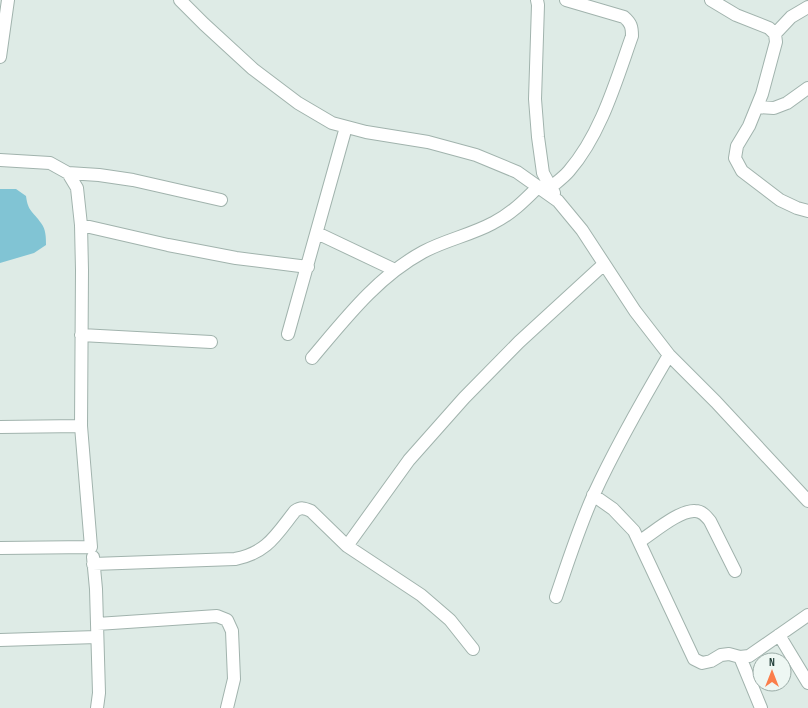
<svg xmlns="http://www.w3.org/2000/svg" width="808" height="708" font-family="'Sofia Sans Condensed',sans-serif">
  <rect width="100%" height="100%" fill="#deebe6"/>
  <path fill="#81c4d4" d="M0 189H16L26 196C28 212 33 211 41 223 46 229 46 238 46 245L34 253 0 263Z"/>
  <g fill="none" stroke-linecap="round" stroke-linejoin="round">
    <defs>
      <path id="minor" d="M180 0 204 24 253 69 298 103 332 123 366 132 428 142 476 155 517 172 558 201 582 230 635 311 669 355 716 402 808 501
        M537 0 538 5 535 99 538 137 543 173 554 193
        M711 0 736 15 769 28 775 34 776 42 762 94 749 126 737 146 735 158 742 171 780 200 797 208 808 211
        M775 34 791 17 808 7
        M0 57 8 0
        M757 107 774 108 787 103 808 88
        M0 160 50 163 68 173 77 188 81 225 82 270 81 426 91 547 0 548
        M68 173 99 175 133 180 221 200
        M551 187C557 182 564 177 569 171 601 134 616 81 632 36 632 27 631 23 624 17L566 0
        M81 225 168 245 236 258 308 267
        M317 233 395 270
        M288 334 346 127
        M81 335 211 342
        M312 358C345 319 377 277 423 252 445 240 471 235 493 223 511 214 524 201 538 187
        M0 427 81 426
        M593 495 613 509 634 531 694 659 702 663 711 661 721 655 729 654 740 657 749 656 808 615
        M640 541C653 533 679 510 695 511 702 511 706 516 710 521L735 571
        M347 546 409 460 464 398 519 342 603 265
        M93 557 96 589 99 693 97 708
        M93 564 235 559C267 553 276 535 295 511 301 507 304 508 311 511L347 546 421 595 450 620 473 649
        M556 597C568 562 579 527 594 494 616 446 642 401 669 355
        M97 624 217 616 227 620 232 631 234 679 227 708
        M779 635 808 683
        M0 640 97 637
        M740 657 761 708"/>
    </defs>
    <use href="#minor" stroke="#a1b3ad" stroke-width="14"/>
    <use href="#minor" stroke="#fff" stroke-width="12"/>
  </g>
  <g transform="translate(772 672)"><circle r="19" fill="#eef7f3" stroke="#9baca7"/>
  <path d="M0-3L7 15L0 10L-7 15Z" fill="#fb7e4b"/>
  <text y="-6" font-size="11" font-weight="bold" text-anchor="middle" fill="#1e3b35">N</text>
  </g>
</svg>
